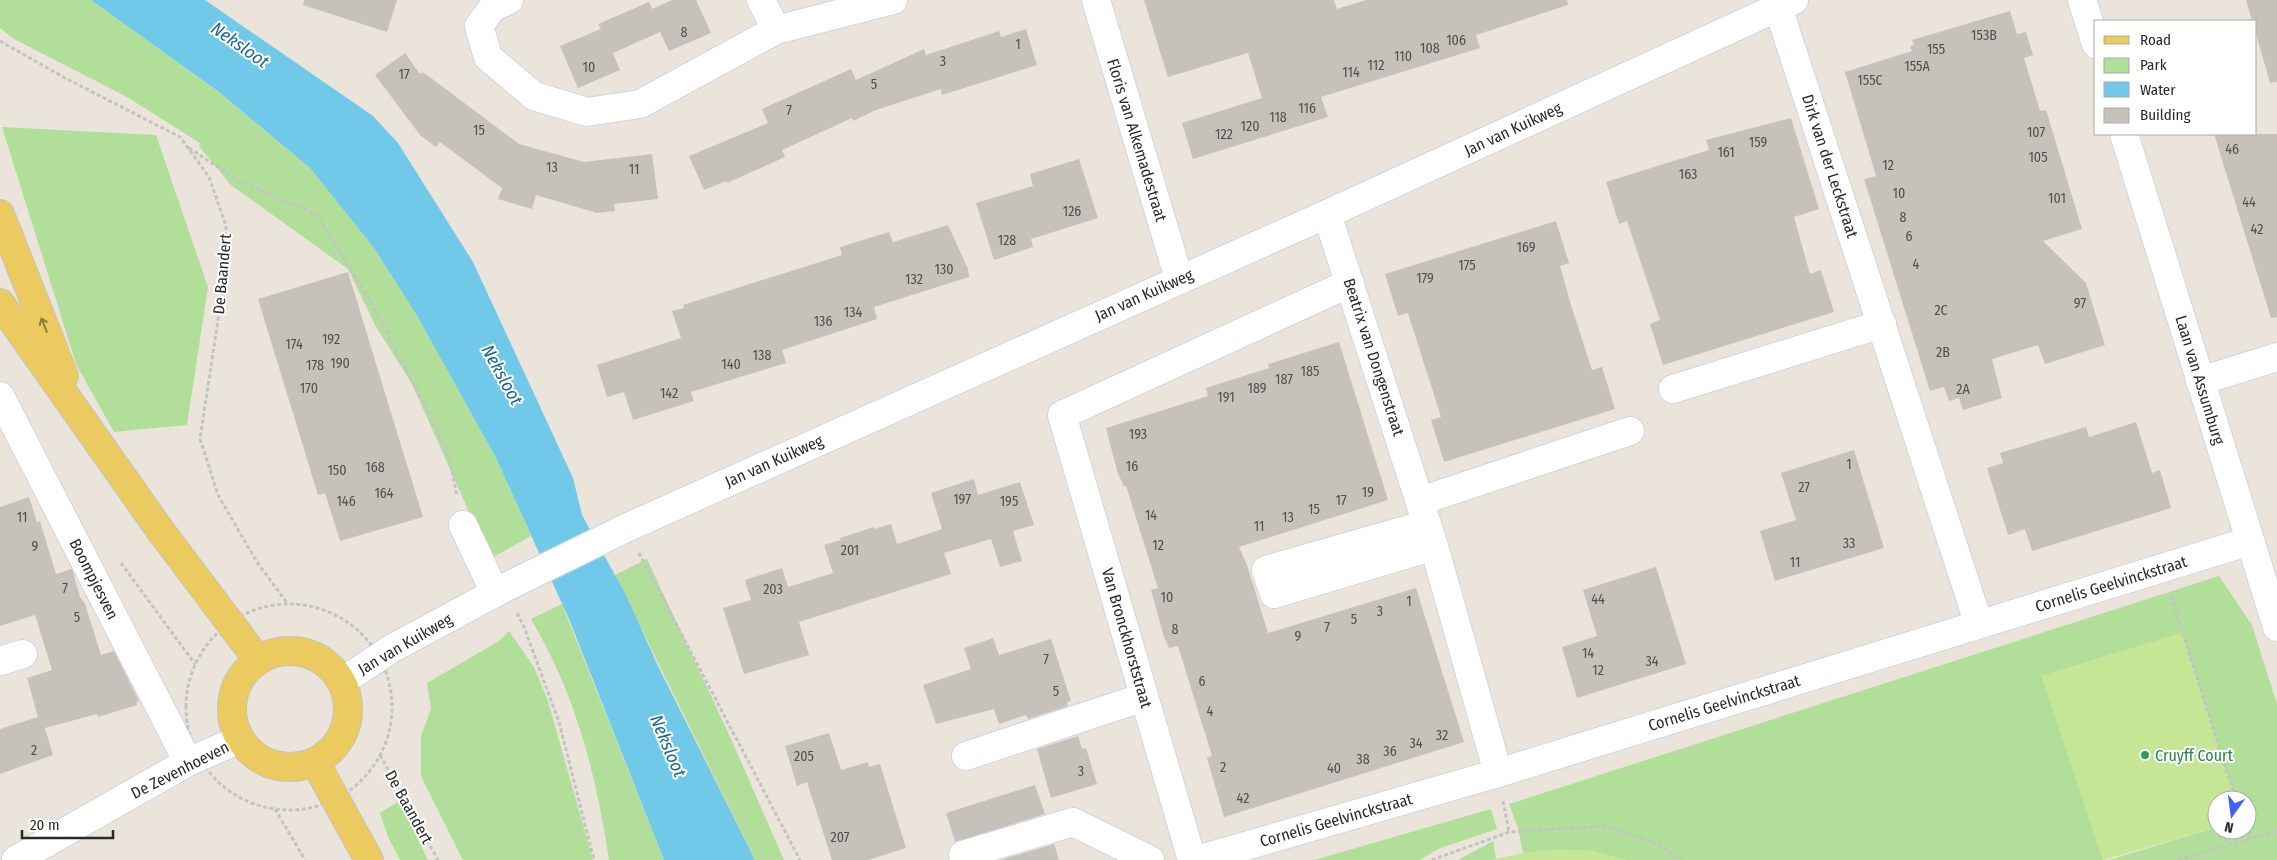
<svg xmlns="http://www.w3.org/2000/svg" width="2277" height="860" font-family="'Fira Sans Condensed',sans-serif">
  <rect width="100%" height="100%" fill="#ebe4db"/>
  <path fill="#b1df99" d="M0 0H91L219 92 310 168 374 248 416 314 496 458 531 536 490 559 412 384 376 327 348 269 231 185 199 146 200 143 127 97 14 39 0 28Z
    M2 127 156 135 208 287 187 425 114 432 76 364Z
    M647 559 732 741 784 860H755L615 575Z
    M2219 576 2252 625 2277 704V860H2109L2217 827V830H2247V800H2236L2182 633 2042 676 2103 860H1627L1592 851 1562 850 1523 853 1518 828 1509 804Z
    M562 604 664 860H609C596 774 576 695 531 619Z
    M509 631 534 667 548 701 593 860H463L421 776V736L431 709 427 683 499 641Z
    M399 801 428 860H400L388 837 380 813Z
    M1491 809 1497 829 1438 849 1420 860H1314Z
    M1493 841 1496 858 1492 860H1458Z"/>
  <path fill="#c4e695" d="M2182 633 2236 800H2217V827L2103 860 2042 676Z
    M1562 850 1592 851 1627 860H1492L1523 853Z"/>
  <path fill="#71c9e9" d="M91 0H205L373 116 398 143 473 262 573 478 582 515 626 595 658 666 755 860H664L569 619 496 458 416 314 374 248 310 168 219 92Z"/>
  <path fill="#c6c1bb" d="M304 0H397L387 32 303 5Z
    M672 0H696L711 33 669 51 660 32 613 53 620 70 578 88 560 46 601 29 598 24 649 2 652 9Z
    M1144 0H1334L1337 9 1366 0H1567L1568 5 1476 35 1480 48 1321 97 1328 117 1193 159 1182 123 1262 98 1248 53 1168 77Z
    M2246 0H2277V82L2270 83 2256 33V21H2252Z
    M2010 11 2017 34 2026 32 2033 55 2024 58 2040 111 2046 110 2082 229 2043 241 2086 283 2105 345 2045 364 2038 345 1992 359 2002 398 1963 410 1959 398 1949 401 1944 387 1930 391 1864 179 1876 176 1845 72 1912 51 1910 46 1914 45 1912 40Z
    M1026 29 1037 65 942 95 941 89 876 110 853 121 852 118 782 150 785 157 727 183 726 181 704 190 689 156 768 123 762 109 851 69 856 80 924 49 926 55 999 31 1001 37Z
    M405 53 420 74 423 72 519 144 584 162 652 154 658 199 614 204 615 211 597 213 536 195 532 209 498 199 502 188 440 142 436 147 420 135 375 75Z
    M1791 118 1819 209 1794 217 1810 274 1821 270 1834 312 1663 365 1650 324 1660 320 1627 221 1619 224 1606 182 1709 150 1706 140Z
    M2214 134H2277V317L2271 318Z
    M1079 159 1098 218 1031 239 1033 247 994 260 976 203 1033 186 1030 174Z
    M1556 221 1569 263 1560 266 1571 305 1592 370 1602 367 1615 409 1444 462 1431 420 1441 417 1408 313 1398 316 1385 274Z
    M948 225 968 269 969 277 874 307 877 319 782 350 786 363 691 392 694 401 633 420 624 392 607 397 597 365 681 338 672 311 684 308 683 305 842 255 840 247 889 232 893 242Z
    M348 272 423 517 340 541 325 493 318 495 258 299Z
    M1339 342 1388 500 1239 547 1247 565 1268 633 1416 588 1464 742 1224 817 1207 758 1212 756 1178 646 1169 648 1164 637 1151 590 1158 588 1126 486H1124L1118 474 1106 428 1208 396 1206 388 1269 368 1268 364Z
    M2136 422 2152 473 2160 470 2171 508 2032 551 2025 529 2008 535 1987 468 2003 463 2000 453 2086 427 2089 437Z
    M1854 450 1884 548 1775 581 1760 531 1796 520 1781 473Z
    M974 479 978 495 1020 482 1034 525 1013 531 1022 561 1000 567 991 539 944 553 951 574 799 622 809 655 744 674 723 608 751 600 745 580 782 568 788 587 833 573 824 545 841 540 840 538 874 527 875 529 891 524 897 544 942 529 931 493Z
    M29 497 37 522 40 521 56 574 72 569 80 597 85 604 101 655 114 651 139 701 136 702 137 705 98 717 97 714 45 728 53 755 0 774V729L38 717 27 678 52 670 35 615 0 626V507Z
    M1656 567 1686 664 1577 698 1562 647 1597 636 1583 590Z
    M993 638 999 655 1051 639 1071 701 1067 702 1068 706 1028 719 1026 715 999 724 994 709 936 724 923 685 971 669 964 648Z
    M829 733 841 770 868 762 869 767 880 764 906 848 868 860H832L807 782 797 786 785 746Z
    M1078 736 1082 749 1086 748 1097 784 1051 798 1037 749Z
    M1035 785 1045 814 955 842 946 813Z
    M1054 844 1059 860H1001Z"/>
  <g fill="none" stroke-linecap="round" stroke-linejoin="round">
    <defs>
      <path id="minor" d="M509 0 493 7 479 26 488 57 534 96 587 112 640 104 776 30 893 0
        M761 0 776 30
        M1096 0 1179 279
        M2082 0 2096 44
        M1778 7 1979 625
        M2124 134 2277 627
        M1327 214 1434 546 1498 773
        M2200 381 2277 357
        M1673 389 1882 324
        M0 396 188 762
        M1420 501 1630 431
        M1427 524 1266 570 1274 594 1434 546
        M463 525 495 593
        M0 661 23 654
        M342 682 391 649 504 588 626 528 1327 214 1794 0
        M966 756 1144 697
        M963 855 1073 822 1150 860
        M16 860 188 762 240 739
        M1192 860 1062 415 1350 283
        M1197 860 1498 773 2250 541"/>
      <path id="major" d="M0 214 64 376
        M0 303 160 530 258 660
        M232 709a58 58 0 1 1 116 0a58 58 0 1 1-116 0Z
        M315 762 369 860"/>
    </defs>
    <use href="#minor" stroke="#d0d4e1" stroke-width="30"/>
    <use href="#major" stroke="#c3c3c3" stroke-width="30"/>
    <path stroke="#c3c3c3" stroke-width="3" stroke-dasharray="4 2.5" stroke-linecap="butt" d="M0 41 65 78 180 137 209 177 226 226 223 287 200 439 218 495 257 562 287 603
      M189 148 239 181 317 215 376 311 430 416 450 460 457 496
      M639 553 800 860
      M121 563 195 664
      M2171 596 2236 800
      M186 707a103 103 0 1 1 206 0a103 103 0 1 1-206 0Z
      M517 613 524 627 559 722 594 860
      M380 755 438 860
      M1503 801 1509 832
      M275 809 305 860
      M2246 830 2249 839
      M1432 860 1509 832 1604 826 1659 845 1681 860
      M2178 860 2277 831"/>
    <use href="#minor" stroke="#fff" stroke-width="28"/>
    <use href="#major" stroke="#ebcb60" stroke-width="28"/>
  </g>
  <defs><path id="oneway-shaft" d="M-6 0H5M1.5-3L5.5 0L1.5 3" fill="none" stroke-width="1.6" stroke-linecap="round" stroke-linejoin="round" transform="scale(1.25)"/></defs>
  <use stroke="#8a7a44" href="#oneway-shaft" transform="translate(44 325) rotate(-112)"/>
  <circle fill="#2e9e5b" stroke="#fff" stroke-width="2" cx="2145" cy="755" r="5"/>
  <g text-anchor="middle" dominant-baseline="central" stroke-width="4" stroke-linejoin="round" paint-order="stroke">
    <g font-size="14" fill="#504f4e">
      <text x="684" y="32">8</text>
      <text x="1984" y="35">153B</text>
      <text x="1456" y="40">106</text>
      <text x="1018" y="44">1</text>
      <text x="1430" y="48">108</text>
      <text x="1936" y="49">155</text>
      <text x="1403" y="56">110</text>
      <text x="943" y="61">3</text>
      <text x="1376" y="65">112</text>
      <text x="1917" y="66">155A</text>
      <text x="589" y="67">10</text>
      <text x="1351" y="72">114</text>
      <text x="404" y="74">17</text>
      <text x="1870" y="80">155C</text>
      <text x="874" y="84">5</text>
      <text x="1307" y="108">116</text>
      <text x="789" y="110">7</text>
      <text x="1278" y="117">118</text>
      <text x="1250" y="126">120</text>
      <text x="479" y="130">15</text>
      <text x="2036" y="132">107</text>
      <text x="1224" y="134">122</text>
      <text x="1758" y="142">159</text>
      <text x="2232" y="149">46</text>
      <text x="1726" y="152">161</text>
      <text x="2038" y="157">105</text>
      <text x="1888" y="165">12</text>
      <text x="552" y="167">13</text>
      <text x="634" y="169">11</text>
      <text x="1688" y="174">163</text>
      <text x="1899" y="193">10</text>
      <text x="2057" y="198">101</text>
      <text x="2249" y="202">44</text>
      <text x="1072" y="211">126</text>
      <text x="1903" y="217">8</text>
      <text x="2257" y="229">42</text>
      <text x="1909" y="236">6</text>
      <text x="1007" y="240">128</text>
      <text x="1526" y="247">169</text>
      <text x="1916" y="264">4</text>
      <text x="1467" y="265">175</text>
      <text x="944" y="269">130</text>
      <text x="1425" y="278">179</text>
      <text x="914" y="279">132</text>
      <text x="2080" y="303">97</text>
      <text x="1941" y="310">2C</text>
      <text x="853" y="312">134</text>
      <text x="823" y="321">136</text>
      <text x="331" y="339">192</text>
      <text x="294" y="344">174</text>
      <text x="1943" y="352">2B</text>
      <text x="762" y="355">138</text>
      <text x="340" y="363">190</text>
      <text x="731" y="364">140</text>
      <text x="315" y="365">178</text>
      <text x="1310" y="371">185</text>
      <text x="1284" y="379">187</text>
      <text x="309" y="388">170</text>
      <text x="1257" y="388">189</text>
      <text x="1963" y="389">2A</text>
      <text x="669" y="393">142</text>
      <text x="1226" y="397">191</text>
      <text x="1138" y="434">193</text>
      <text x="1849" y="464">1</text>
      <text x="1132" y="466">16</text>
      <text x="375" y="467">168</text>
      <text x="337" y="470">150</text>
      <text x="1804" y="487">27</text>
      <text x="1368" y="492">19</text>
      <text x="384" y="493">164</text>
      <text x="962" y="499">197</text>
      <text x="1341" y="500">17</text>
      <text x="346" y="501">146</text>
      <text x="1009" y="501">195</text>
      <text x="1314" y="509">15</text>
      <text x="1151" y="515">14</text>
      <text x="22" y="517">11</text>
      <text x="1288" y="517">13</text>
      <text x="1259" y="526">11</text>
      <text x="1849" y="543">33</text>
      <text x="1158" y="545">12</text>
      <text x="35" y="546">9</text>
      <text x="850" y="550">201</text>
      <text x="1795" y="562">11</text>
      <text x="65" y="588">7</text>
      <text x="773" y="589">203</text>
      <text x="1167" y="597">10</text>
      <text x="1598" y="599">44</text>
      <text x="1409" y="601">1</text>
      <text x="1380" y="611">3</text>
      <text x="77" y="617">5</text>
      <text x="1354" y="619">5</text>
      <text x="1327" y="627">7</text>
      <text x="1175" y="629">8</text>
      <text x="1298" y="636">9</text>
      <text x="1588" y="653">14</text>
      <text x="1046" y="659">7</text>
      <text x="1652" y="661">34</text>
      <text x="1598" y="670">12</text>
      <text x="1202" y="681">6</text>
      <text x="1056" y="691">5</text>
      <text x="1210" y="711">4</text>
      <text x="1442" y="735">32</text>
      <text x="1416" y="743">34</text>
      <text x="34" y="750">2</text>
      <text x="1390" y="751">36</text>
      <text x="804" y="756">205</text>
      <text x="1363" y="759">38</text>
      <text x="1223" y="767">2</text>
      <text x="1334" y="768">40</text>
      <text x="1081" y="771">3</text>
      <text x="1243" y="798">42</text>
      <text x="840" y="837">207</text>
    </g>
    <g font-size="16" fill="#292929" stroke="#fff">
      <text transform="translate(1513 129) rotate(-25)">Jan van Kuikweg</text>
      <text transform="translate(1137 140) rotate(73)">Floris van Alkemadestraat</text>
      <text transform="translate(1830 166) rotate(72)">Dirk van der Leckstraat</text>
      <text transform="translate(222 274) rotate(-85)">De Baandert</text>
      <text transform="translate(1144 295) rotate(-24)">Jan van Kuikweg</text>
      <text transform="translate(1374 357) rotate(72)">Beatrix van Dongenstraat</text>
      <text transform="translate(2200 380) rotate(73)">Laan van Assumburg</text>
      <text transform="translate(774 461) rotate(-24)">Jan van Kuikweg</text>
      <text transform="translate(94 579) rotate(63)">Boompjesven</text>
      <text transform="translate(2111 584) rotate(-17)">Cornelis Geelvinckstraat</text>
      <text transform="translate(1127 638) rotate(74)">Van Bronckhorststraat</text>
      <text transform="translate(405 644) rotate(-30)">Jan van Kuikweg</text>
      <text transform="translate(1724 703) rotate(-17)">Cornelis Geelvinckstraat</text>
      <text transform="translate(180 770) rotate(-27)">De Zevenhoeven</text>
      <text transform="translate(409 807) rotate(61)">De Baandert</text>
      <text transform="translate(1336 820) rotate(-16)">Cornelis Geelvinckstraat</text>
    </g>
    <g font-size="16" fill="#27864d" stroke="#fff" text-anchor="start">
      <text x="2155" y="755">Cruyff Court</text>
    </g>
    <g font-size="18" font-style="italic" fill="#126793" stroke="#fff">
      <text transform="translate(240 45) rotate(35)">Neksloot</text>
      <text transform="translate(502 375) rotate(61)">Neksloot</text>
      <text transform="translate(668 746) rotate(67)">Neksloot</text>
    </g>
  </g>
  <rect x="2094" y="20" width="162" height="115" fill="#ffffff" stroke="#a9a9a9"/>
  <rect x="2104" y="36" width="25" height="8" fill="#ebcb60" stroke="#a9a9a9"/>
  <text x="2140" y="45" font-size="15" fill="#292929">Road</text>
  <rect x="2104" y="58" width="25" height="15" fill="#b1df99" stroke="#a9a9a9"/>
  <text x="2140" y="70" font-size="15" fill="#292929">Park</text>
  <rect x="2104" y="82" width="25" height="15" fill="#71c9e9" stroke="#a9a9a9"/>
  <text x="2140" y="95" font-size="15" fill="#292929">Water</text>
  <rect x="2104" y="108" width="25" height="15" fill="#c6c1bb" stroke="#a9a9a9"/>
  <text x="2140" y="120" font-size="15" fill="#292929">Building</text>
  <g transform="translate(2232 815) rotate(194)"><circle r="24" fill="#ffffff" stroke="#a9a9a9"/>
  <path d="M0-4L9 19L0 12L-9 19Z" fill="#4061f2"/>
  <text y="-8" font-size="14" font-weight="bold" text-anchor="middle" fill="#292929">N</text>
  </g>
  <path d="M22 830v8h91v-8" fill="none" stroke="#292929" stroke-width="2.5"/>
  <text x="30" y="830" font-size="15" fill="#292929" stroke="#ffffff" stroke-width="4" paint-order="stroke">20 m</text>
</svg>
